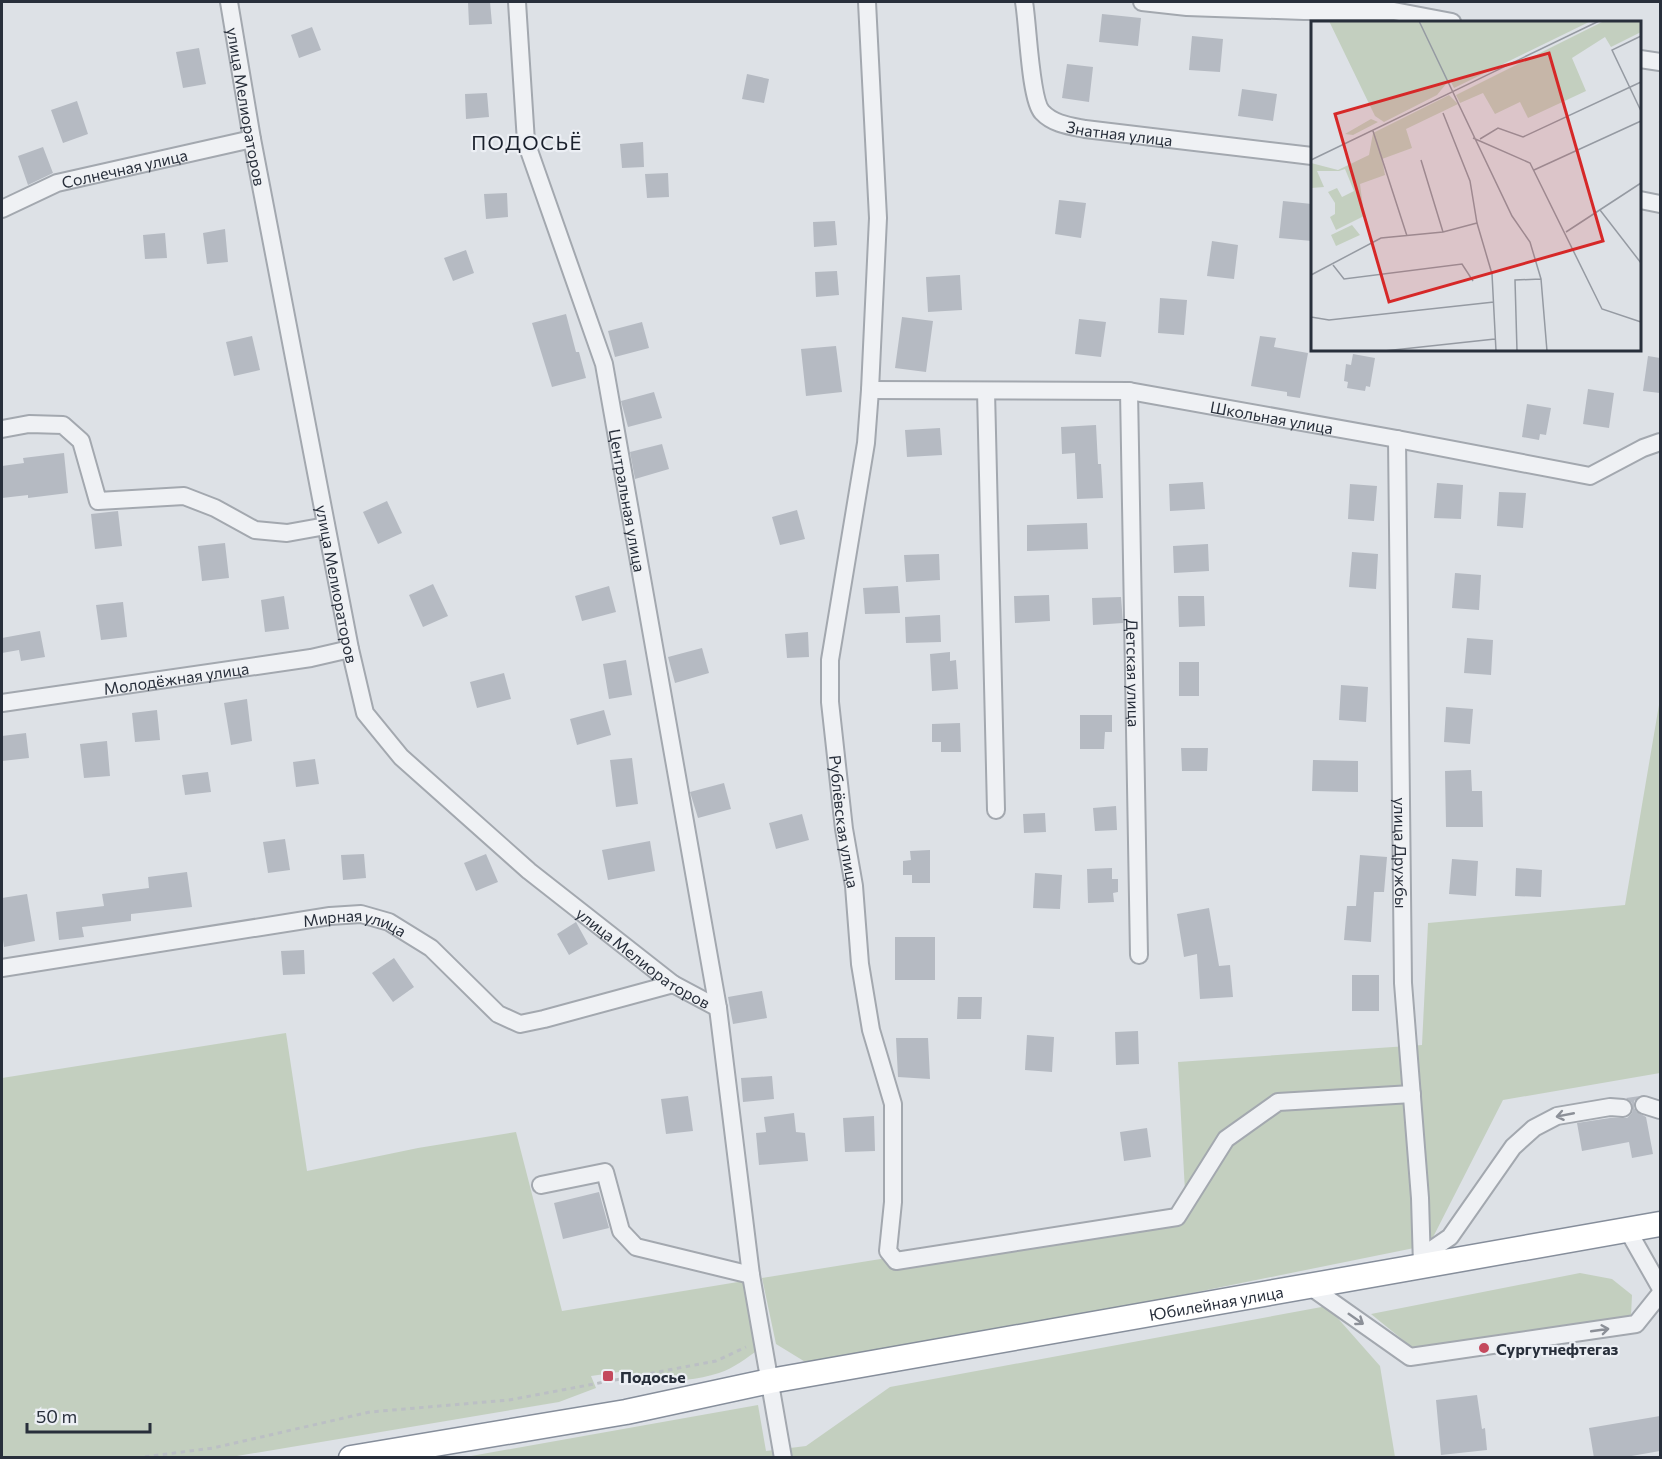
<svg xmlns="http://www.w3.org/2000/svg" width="1662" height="1459" font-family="Commissioner,sans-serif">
  <rect width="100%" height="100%" fill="#dde1e6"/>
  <path fill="#c3cfbf" d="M1660 699V1073L1503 1100 1429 1245 1143 1303 1068 1321 807 1363 776 1344 762 1278 1186 1210 1178 1062 1422 1045 1428 923 1625 905Z
    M286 1033 307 1171 418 1148 516 1132 562 1311 744 1281 759 1349C747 1358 734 1368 719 1373 691 1382 659 1382 630 1381L626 1371 591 1376 596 1388 559 1402 231 1457 2 1458V1078Z
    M1580 1273 1612 1279 1632 1295 1631 1316 1414 1349 1371 1314Z
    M1327 1306 1380 1366 1395 1457 460 1458 758 1405 766 1451 806 1446 890 1387Z"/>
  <path fill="#b5bac2" d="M468 2H490L492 24 469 25Z
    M1102 14 1141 18 1138 46 1099 42Z
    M312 27 321 50 299 58 291 35Z
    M1192 36 1223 39 1220 72 1189 70Z
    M199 48 206 84 183 88 176 52Z
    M1067 64 1093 67 1089 102 1062 98Z
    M747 74 769 79 764 103 742 99Z
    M1242 89 1277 94 1273 121 1238 116Z
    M487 93 489 117 466 119 465 94Z
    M77 101 88 134 63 143 51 110Z
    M643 142 644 167 622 168 620 144Z
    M43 147 53 173 28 185 18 156Z
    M668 173 669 197 647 198 645 174Z
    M507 193 508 217 486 219 484 194Z
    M1059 200 1086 203 1081 238 1055 234Z
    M1283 201 1312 204V241L1279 238Z
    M835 221 837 245 814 247 813 222Z
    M225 229 228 262 207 264 203 233Z
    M165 233 167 258 145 259 143 235Z
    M1212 241 1238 245 1234 279 1207 276Z
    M466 250 474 273 453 281 444 258Z
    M837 271 839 295 816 297 815 272Z
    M960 275 962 310 928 312 926 277Z
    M1160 298 1187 300 1184 335 1158 333Z
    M566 314 576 352H579L586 378 552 387 532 323Z
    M902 317 933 321 926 372 895 368Z
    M1079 319 1106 322 1101 357 1075 354Z
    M642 322 649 348 615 357 608 331Z
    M252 336 260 370 234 376 226 342Z
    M1260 336 1276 338 1274 347 1308 353 1300 398 1287 396V392L1251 386Z
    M836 346 842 392 806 396 801 349Z
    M1353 354 1375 358 1370 387 1366 386 1365 391 1347 388 1348 382 1344 381 1346 364 1351 365Z
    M1648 356 1660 358V393L1643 391Z
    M1588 389 1614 393 1609 428 1583 424Z
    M654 392 662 418 628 427 621 401Z
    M1527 404 1551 408 1546 435 1540 434 1539 440 1522 437Z
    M1096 425 1098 464H1101L1103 498 1077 499 1075 453 1062 454 1061 427Z
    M940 428 942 455 907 457 905 430Z
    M662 444 669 469 635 479 630 452Z
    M64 453 68 493 28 498V495L2 498V466L24 463 23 458Z
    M1203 482 1205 509 1170 511 1169 484Z
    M1437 483 1463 485 1461 519 1434 518Z
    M1350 484 1377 486 1374 521 1348 519Z
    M1499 492 1526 493 1523 528 1497 526Z
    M387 501 402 533 378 544 363 512Z
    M797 510 805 539 780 545 772 517Z
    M118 511 122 546 95 549 91 514Z
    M1087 523 1088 549 1027 551V525Z
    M225 543 229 578 202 581 198 546Z
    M1208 544 1209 571 1174 573 1173 546Z
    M1352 552 1378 554 1376 589 1349 587Z
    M939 554 940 580 906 582 904 555Z
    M1455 573 1481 575 1479 610 1452 608Z
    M433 584 448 616 423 627 409 595Z
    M609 586 616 612 582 621 575 596Z
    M898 586 900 613 865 614 863 588Z
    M1049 595 1050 621 1015 623 1014 596Z
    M284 596 289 629 265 632 261 600Z
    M1178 596H1204L1205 626 1179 627Z
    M1121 597 1123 623 1093 625 1092 598Z
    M123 602 127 637 101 640 96 605Z
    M940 615 941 642 906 643 905 617Z
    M40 631 45 657 21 661 19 650 2 653V638Z
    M808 632 809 657 787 658 785 634Z
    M1467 638 1493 640 1491 675 1464 673Z
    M702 648 709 673 675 683 668 657Z
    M950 652V661L956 660 958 689 932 691 930 654Z
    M626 660 632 695 609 699 603 664Z
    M1179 662H1199V696H1179Z
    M504 673 511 699 477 708 470 682Z
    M1341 685 1368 687 1366 722 1339 720Z
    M247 699 252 741 231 745 224 703Z
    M1446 707 1473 709 1470 744 1444 742Z
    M157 710 160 740 135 742 132 713Z
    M604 710 611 735 577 745 570 719Z
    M1080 715H1112V732H1105L1104 749H1080Z
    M960 723 961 752H941V742H932V724Z
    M26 733 29 758 2 761V736Z
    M107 741 110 776 84 778 80 744Z
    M1181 748H1208L1207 771H1182Z
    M632 758 638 804 616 807 610 760Z
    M315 759 319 784 296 787 293 762Z
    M1313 760 1358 761V792L1312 791Z
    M1471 770 1472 791H1482L1483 827H1446L1445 771Z
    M208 772 211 792 185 795 182 775Z
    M724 783 731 809 698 818 690 792Z
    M1116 806 1117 830 1095 831 1093 808Z
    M1045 813 1046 832 1024 833 1023 814Z
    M802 814 809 840 776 849 769 823Z
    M285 839 290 870 268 873 263 842Z
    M650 841 655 871 608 880 602 850Z
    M930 850V883H912V875H903V861L911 860 910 851Z
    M364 854 366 878 343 880 341 855Z
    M486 854 498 882 476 891 464 863Z
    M1360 855 1387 857 1384 892H1374L1371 942 1344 940 1347 906H1356Z
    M1452 859 1478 861 1476 896 1449 894Z
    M1112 868V879H1118V892L1113 893 1114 902 1088 903 1087 869Z
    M1516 868 1542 870 1541 897 1515 896Z
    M187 872 192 907 131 914V921L82 927 84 937 59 940 56 912 104 906 102 894 149 888 148 877Z
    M1035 873 1062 875 1060 909 1033 908Z
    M27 894 35 941 4 947 2 932V898Z
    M1209 908 1219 966 1230 965 1233 997 1200 999 1197 954 1184 957 1177 914Z
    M576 922 588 944 569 955 557 934Z
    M895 937H935V980H895Z
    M304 950 305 974 283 975 281 951Z
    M394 958 414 987 393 1002 372 973Z
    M1352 975H1379V1011H1352Z
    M762 991 767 1018 733 1024 728 997Z
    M958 997H982L981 1019H957Z
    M1138 1031 1139 1064 1116 1065 1115 1032Z
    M1027 1035 1054 1037 1052 1072 1025 1070Z
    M896 1038H928L930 1079 898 1077Z
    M772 1076 774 1099 743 1102 741 1078Z
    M688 1096 693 1131 666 1134 661 1099Z
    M1640 1096 1634 1101V1108L1637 1112 1646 1117 1653 1154 1632 1158 1629 1142 1582 1151 1577 1123 1610 1118H1627L1632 1113 1633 1108 1632 1103 1626 1098Z
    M794 1113 796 1132 805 1133 808 1161 759 1165 756 1133 766 1132 764 1117Z
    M874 1116 875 1151 845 1152 843 1118Z
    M1147 1128 1151 1157 1124 1161 1120 1132Z
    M599 1192 609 1228 563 1239 554 1203Z
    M1477 1395 1482 1429 1485 1428 1487 1450 1441 1455 1436 1400Z
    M1660 1416V1451L1620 1458H1594L1589 1428Z"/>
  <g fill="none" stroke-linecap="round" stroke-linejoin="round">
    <defs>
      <g id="minor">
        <path id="s1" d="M229 2 252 139 350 649 365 713 401 757 529 871 673 984 718 1008"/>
        <path id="s2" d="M517 2 526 142 604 364 718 1008 751 1275 783 1458"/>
        <path id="s3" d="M867 2 878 218 870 390 866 443 830 660V702L844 829 854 886 860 964 871 1030 893 1104V1202L888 1251 896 1261 1177 1217 1226 1139 1278 1102 1412 1094"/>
        <path id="s4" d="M1024 2C1028 24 1030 99 1042 112 1053 124 1070 126 1085 129L1312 156"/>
        <path d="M1142 2 1187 7 1304 11H1394L1452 22"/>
        <path d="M1640 59 1660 62"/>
        <path d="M1640 200 1660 204"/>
        <path id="s5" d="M2 209 57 183 252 139"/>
        <path id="s6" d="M870 390 1129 391 1397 439 1590 476 1643 448 1660 442"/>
        <path d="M986 391 996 810"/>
        <path id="s7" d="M1129 391 1139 955"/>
        <path d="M2 429 29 424 63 425 81 441 98 501 184 496 215 508 255 530 287 533 326 526"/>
        <path id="s8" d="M1397 439 1403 983 1420 1198 1422 1265"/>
        <path id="s9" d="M2 703 311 658 350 649"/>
        <path id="s10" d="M2 968 330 916 361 914 389 922 431 948 498 1014 520 1024 544 1019 673 984"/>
        <path d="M1644 1105 1660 1110"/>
        <path d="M541 1185 605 1172 621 1231 636 1247 751 1275"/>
        <path d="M1627 1229 1660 1287"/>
        <path d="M1422 1265 1431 1250 1450 1237 1513 1147 1534 1128 1557 1116 1610 1107 1623 1108"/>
        <path d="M1308 1285 1410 1357 1636 1324 1660 1294"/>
      </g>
      <g id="highway">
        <path id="s11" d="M351 1458 626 1412 770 1381 1660 1224"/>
      </g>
    </defs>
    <use href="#minor" stroke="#a3a8af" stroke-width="20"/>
    <use href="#highway" stroke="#868e9b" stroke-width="27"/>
    <path stroke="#bbbfc4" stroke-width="3" stroke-dasharray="4.5 4.5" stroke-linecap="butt" d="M136 1458 213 1448 370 1412 509 1400 716 1361 746 1347"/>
    <use href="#minor" stroke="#eff1f4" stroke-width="16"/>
    <use href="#highway" stroke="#fff" stroke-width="24"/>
  </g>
  <defs><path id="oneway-shaft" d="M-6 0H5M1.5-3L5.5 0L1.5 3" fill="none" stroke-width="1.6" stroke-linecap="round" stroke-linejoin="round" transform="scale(1.5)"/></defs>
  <g stroke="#8c9098">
    <use href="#oneway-shaft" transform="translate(1565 1115) rotate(169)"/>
    <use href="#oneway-shaft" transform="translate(1356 1319) rotate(35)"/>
    <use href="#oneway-shaft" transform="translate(1600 1330) rotate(-8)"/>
  </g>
  <g fill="#c4495d" stroke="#eceff4" stroke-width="2">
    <circle cx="1484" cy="1348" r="6"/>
    <rect x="602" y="1370" width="12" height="12" rx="3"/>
  </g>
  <g text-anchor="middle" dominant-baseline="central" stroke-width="4.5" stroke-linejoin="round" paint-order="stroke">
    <g font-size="16" fill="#282f3b" stroke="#eceff4">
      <text stroke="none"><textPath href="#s1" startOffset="106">улица Мелиораторов</textPath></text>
      <text stroke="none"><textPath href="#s4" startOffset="194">Знатная улица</textPath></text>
      <text stroke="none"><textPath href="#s5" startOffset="130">Солнечная улица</textPath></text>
      <text stroke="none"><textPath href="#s6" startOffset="404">Школьная улица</textPath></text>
      <text stroke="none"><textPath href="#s2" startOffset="514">Центральная улица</textPath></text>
      <text stroke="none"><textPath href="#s1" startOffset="592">улица Мелиораторов</textPath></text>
      <text stroke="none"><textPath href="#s7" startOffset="282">Детская улица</textPath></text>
      <text stroke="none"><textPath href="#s9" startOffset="176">Молодёжная улица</textPath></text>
      <text stroke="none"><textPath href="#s3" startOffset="824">Рублёвская улица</textPath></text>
      <text stroke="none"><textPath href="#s8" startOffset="414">улица Дружбы</textPath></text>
      <text stroke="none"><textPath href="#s10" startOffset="358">Мирная улица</textPath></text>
      <text stroke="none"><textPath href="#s1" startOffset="1096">улица Мелиораторов</textPath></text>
      <text stroke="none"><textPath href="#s11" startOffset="879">Юбилейная улица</textPath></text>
    </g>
    <g font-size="16" font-weight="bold" fill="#282f3b" stroke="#eceff4" text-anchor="start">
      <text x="1496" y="1348">Сургутнефтегаз</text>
      <text x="620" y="1376">Подосье</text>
    </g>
    <g font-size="20" letter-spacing="1.5" fill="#1a202c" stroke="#eceff4">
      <text x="527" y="142">ПОДОСЬЁ</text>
    </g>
  </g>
  <g transform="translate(1311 21)">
    <rect width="330" height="330" fill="#dde1e6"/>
    <path d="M18 0H280L143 67 140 61 135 63 126 74 73 101 64 95ZM293 0H330V11L300 26 294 16 261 37 275 70 217 97 209 81 184 93 172 72 149 82 145 74ZM138 74 147 83 95 108 101 127 71 138 74 154 49 163 53 195 25 209 19 196 24 193V182L17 171 26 167 31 176 43 170 34 148 28 150H6L13 166 0 167V142L27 149 58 134 62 112ZM60 98 67 101 42 114 34 113ZM41 204 49 214 25 225 20 214Z" fill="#c3cfbf"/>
    <path fill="none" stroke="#959aa2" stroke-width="1.5" d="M108 0 201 195 219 221 230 258 236 330M330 15 301 29 330 90M132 92 159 160 166 202 181 253 185 330M62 110 96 215M162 117 219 142 291 288 330 301M169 118 187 107 212 116 330 61M0 139 288 0M110 139 132 211M223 149 330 100M289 189 330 242M255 211 330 162M22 244 33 258 151 243 162 260M0 254 70 217 132 211 166 202M0 296 18 299 183 281M73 330 184 318M206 330 204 259 230 258"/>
    <path fill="#d62828" fill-opacity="0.15" stroke="#d62828" stroke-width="3" d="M238 32 292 220 78 281 24 93Z"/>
    <rect width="330" height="330" fill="none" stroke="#282f3b" stroke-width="3"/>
  </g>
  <rect width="1662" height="1459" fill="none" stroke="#282f3b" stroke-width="6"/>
  <path d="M27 1423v9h123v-9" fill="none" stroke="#282f3b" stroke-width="3"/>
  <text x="36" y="1423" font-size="18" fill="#282f3b" stroke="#eceff4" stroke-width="4.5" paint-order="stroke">50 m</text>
</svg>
